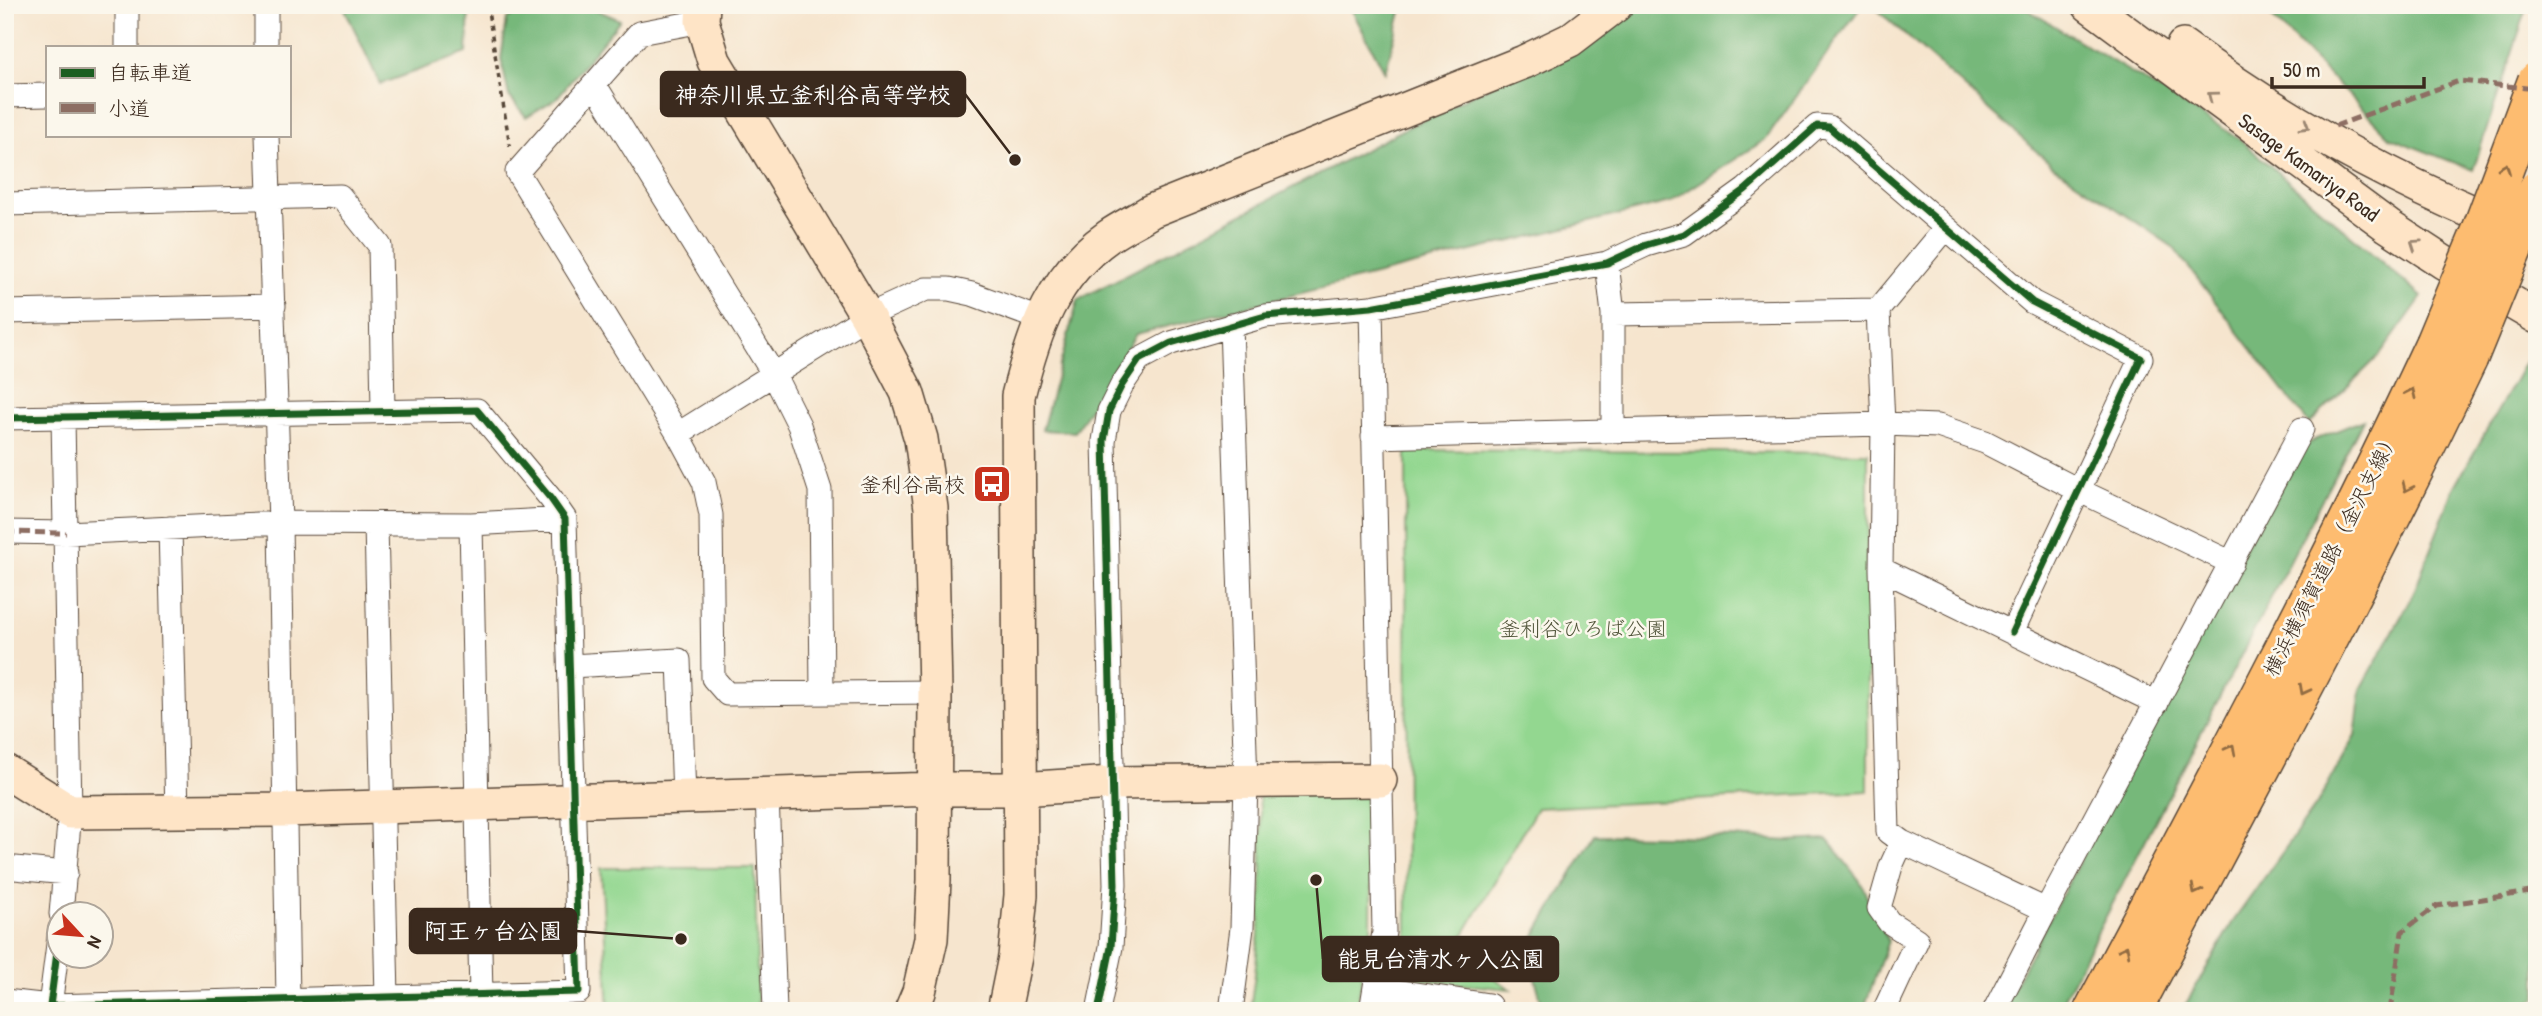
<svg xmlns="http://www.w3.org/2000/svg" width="2542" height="1016" font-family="'Patrick Hand','Klee One',sans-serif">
  <rect width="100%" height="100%" fill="#fbf7ec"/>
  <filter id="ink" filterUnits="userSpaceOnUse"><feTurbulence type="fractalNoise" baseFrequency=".0143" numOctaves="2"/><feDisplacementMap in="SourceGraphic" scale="14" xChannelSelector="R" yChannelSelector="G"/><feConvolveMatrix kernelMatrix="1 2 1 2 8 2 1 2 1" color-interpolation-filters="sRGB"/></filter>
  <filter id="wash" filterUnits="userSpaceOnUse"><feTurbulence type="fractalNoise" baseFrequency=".00686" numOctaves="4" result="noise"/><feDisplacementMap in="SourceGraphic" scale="28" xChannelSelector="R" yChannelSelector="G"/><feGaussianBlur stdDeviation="1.57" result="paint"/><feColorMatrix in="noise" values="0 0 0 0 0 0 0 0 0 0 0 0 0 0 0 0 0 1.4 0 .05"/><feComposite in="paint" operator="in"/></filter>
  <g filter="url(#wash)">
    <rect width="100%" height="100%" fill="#f6e5ce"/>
    <path fill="#93d790" stroke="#678057" stroke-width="2" d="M1406 450 1868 453V791L1537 808 1455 950 1510 989 1407 979Z
      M1372 791 1371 930 1356 1011H1250C1261 939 1265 865 1259 793Z
      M601 868H755L758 1011H609Z"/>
    <path fill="#76b87a" stroke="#58714c" stroke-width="2" d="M343 5H466L469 9 467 53 380 84Z
      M530 5H585L620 20 557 98 526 117 509 96 501 59 507 19Z
      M1349 5H1403L1385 72Z
      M1636 5H1862L1766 139 1670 202 1136 334 1075 432 1042 430 1078 300 1420 121 1630 15Z
      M1872 5H2020L2237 137 2422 297 2380 355 2309 424 2173 247 2053 166Z
      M2260 5H2528L2473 170 2391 138Z
      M2536 343 2537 997 2519 1011H2182L2232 923 2317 804 2355 736 2361 689 2412 597 2454 488Z
      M2363 420 2057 1011H2001L2292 456 2314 440Z
      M1595 835 1731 837 1788 841 1827 839 1860 881 1888 941 1863 1011H1544L1527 949Z"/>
  </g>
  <g filter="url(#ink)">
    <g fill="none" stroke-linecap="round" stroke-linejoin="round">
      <defs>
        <path id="street" d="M127 5V47
          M702 21 639 33 517 172 678 434 704 482 711 515 713 678 727 694 935 692
          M266 47V5
          M595 85 774 375 799 425 820 490 822 692
          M5 96 47 95
          M267 135 280 523 288 1001
          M5 204 340 196 380 246 383 410
          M1946 228 1878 310 1883 424 1881 569 2157 703
          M1607 263 1613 314V431
          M1371 307 1384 932 1371 1011
          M5 312 274 306
          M1613 314 1878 310
          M5 418 477 410 551 499 565 519 579 992 50 1006 60 929
          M678 434 867 316 926 289H949L972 294 1040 319
          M1373 437 1883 424 1938 426 1985 442 2078 490 2232 563
          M376 524 387 998
          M471 524 481 996
          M170 528 177 812
          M5 532 66 533 280 523 471 524 565 519
          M1881 569 1888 832 1902 842 1891 866 1879 908 1889 922 1917 940 1884 1011
          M570 666 679 660 684 797
          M767 795 775 1011
          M1902 842 2046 910 2302 429
          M5 867 66 873
          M61 914 70 812 63 417
          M1376 988 1489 1005 1493 1011
          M5 1001 50 1006
          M1098 1011 1111 947 1115 885 1104 441 1109 411 1122 385 1139 360 1171 343 1265 316 1371 307 1607 263 1646 245 1684 234 1745 190 1817 126 1829 127 2032 302 2141 358 2012 632
          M1231 1011 1242 928 1246 782 1231 325
          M1994 1011 2046 910"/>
        <path id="secondary" d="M703 5 702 21 714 61 867 316 907 392 921 439 931 508 935 692 934 880 931 939 919 992 911 1011
          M2089 5 2388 226 2443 262 2537 317
          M2183 46C2283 120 2393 180 2508 227
          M5 771 70 812 286 810 935 789H1020L1113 783 1380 780
          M1004 1011 1015 957 1021 895 1018 396C1034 332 1052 276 1109 236 1122 227 1137 220 1151 211L1524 62 1570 40 1616 5"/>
        <path id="highway" d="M2093 1011C2210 790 2328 571 2434 344
          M2132 1011C2247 795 2363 580 2468 359"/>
      </defs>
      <use href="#street" stroke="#574638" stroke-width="25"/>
      <use href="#secondary" stroke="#574638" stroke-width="36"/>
      <use href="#highway" stroke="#574638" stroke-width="41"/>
      <path stroke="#574638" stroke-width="3.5" stroke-dasharray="5 5" stroke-linecap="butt" d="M487 5 510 146"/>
      <use href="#street" stroke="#fff" stroke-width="23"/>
      <use href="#secondary" stroke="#fee4c6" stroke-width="33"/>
      <use href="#highway" stroke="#fdbc70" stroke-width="38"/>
      <defs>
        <path id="highway-bridge" d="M2434 344 2481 231 2537 81
          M2468 359 2537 190"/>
      </defs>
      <use href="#highway-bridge" stroke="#574638" stroke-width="41" stroke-linecap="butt"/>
      <use href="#highway-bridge" stroke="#fdbc70" stroke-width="38"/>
      <path stroke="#8d6e63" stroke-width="5" stroke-dasharray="10 5" stroke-linecap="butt" d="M2335 126 2459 81 2537 89
        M5 532 66 533
        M2390 1011 2402 932 2436 906 2537 891"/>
      <defs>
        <path id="cycleway" d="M5 418 477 410 551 499 565 519 579 992 50 1006 60 929
          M1098 1011 1111 947 1115 885 1104 441 1109 411 1122 385 1139 360 1171 343 1265 316 1371 307 1607 263 1646 245 1684 234 1745 190 1817 126 1829 127 2032 302 2141 358 2012 632"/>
      </defs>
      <use href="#cycleway" stroke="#fbf7ec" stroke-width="11"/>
      <use href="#cycleway" stroke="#1b5e20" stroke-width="7"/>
    </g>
    <defs><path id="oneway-chevron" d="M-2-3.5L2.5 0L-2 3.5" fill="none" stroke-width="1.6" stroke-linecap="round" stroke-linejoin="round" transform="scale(1.75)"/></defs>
    <g stroke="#9c8772">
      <use href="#oneway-chevron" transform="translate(2212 96) rotate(-143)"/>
      <use href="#oneway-chevron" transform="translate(2305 126) rotate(31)"/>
      <use href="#oneway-chevron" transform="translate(2415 244) rotate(-146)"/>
    </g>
    <g stroke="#926c43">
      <use href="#oneway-chevron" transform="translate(2505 168) rotate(-69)"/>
      <use href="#oneway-chevron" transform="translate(2411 393) rotate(-65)"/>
      <use href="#oneway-chevron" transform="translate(2407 487) rotate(115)"/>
      <use href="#oneway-chevron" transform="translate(2304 690) rotate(118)"/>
      <use href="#oneway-chevron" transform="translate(2231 749) rotate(-62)"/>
      <use href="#oneway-chevron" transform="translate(2196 890) rotate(118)"/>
      <use href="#oneway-chevron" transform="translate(2125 950) rotate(-62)"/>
    </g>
  </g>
  <defs>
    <symbol id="bus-square" viewBox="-11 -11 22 22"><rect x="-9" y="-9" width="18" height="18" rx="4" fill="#c8321e" stroke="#fbf7ec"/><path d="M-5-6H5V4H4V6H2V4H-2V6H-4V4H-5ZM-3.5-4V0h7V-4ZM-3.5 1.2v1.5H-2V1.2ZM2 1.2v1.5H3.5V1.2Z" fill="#fff"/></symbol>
  </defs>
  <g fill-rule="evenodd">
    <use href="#bus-square" x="970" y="462" width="44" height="44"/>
  </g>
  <g text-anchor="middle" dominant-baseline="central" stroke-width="5" stroke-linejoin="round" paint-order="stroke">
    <g font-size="21" fill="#3b2a1e" stroke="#fbf7ec">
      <text transform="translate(2309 167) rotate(36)">Sasage Kamariya Road</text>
      <text transform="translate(2331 553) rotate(-63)">横浜横須賀道路（金沢支線）</text>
    </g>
    <g font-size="21" fill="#3b2a1e" stroke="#fbf7ec" text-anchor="end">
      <text x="965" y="484">釜利谷高校</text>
    </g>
    <g font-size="21" fill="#51553a" stroke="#fbf7ec">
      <text x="1583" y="628">釜利谷ひろば公園</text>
    </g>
  </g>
  <path fill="none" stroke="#3b2a1e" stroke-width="2.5" d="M1015 160L965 94M681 939L576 931M1316 880L1323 959"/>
  <g fill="#3b2a1e" stroke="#fbf7ec" stroke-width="2.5">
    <circle cx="1015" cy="160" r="7"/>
    <circle cx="681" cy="939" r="7"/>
    <circle cx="1316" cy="880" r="7"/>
  </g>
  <g fill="#3b2a1e" stroke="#3b2a1e" stroke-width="2.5">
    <rect x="661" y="72" width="304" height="44" rx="7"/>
    <rect x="410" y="909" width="166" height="44" rx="7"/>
    <rect x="1323" y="937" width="235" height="44" rx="7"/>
  </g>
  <g font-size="23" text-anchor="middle" font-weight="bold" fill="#fff">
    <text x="813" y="103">神奈川県立釜利谷高等学校</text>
    <text x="493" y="939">阿王ヶ台公園</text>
    <text x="1441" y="967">能見台清水ヶ入公園</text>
  </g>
  <rect width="2542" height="1016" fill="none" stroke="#fbf7ec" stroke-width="28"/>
  <rect x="46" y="46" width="245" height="91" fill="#fbf7ec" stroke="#aea59a" stroke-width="2"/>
  <rect x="60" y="68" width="35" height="10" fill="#1b5e20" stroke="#aea59a" stroke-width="2"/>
  <text x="108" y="80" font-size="21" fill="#3b2a1e">自転車道</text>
  <rect x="60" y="103" width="35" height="10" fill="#8d6e63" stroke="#aea59a" stroke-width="2"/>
  <text x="108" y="116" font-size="21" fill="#3b2a1e">小道</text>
  <g transform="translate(80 935) rotate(116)"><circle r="33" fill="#fbf7ec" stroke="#aea59a" stroke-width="2"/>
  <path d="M0-5L12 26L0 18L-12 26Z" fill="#c8321e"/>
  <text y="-10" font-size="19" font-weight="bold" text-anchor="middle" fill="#3b2a1e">N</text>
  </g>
  <path d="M2272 77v10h152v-10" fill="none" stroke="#3b2a1e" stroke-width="3.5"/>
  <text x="2283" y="77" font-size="21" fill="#3b2a1e" stroke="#fbf7ec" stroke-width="5" paint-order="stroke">50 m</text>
</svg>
